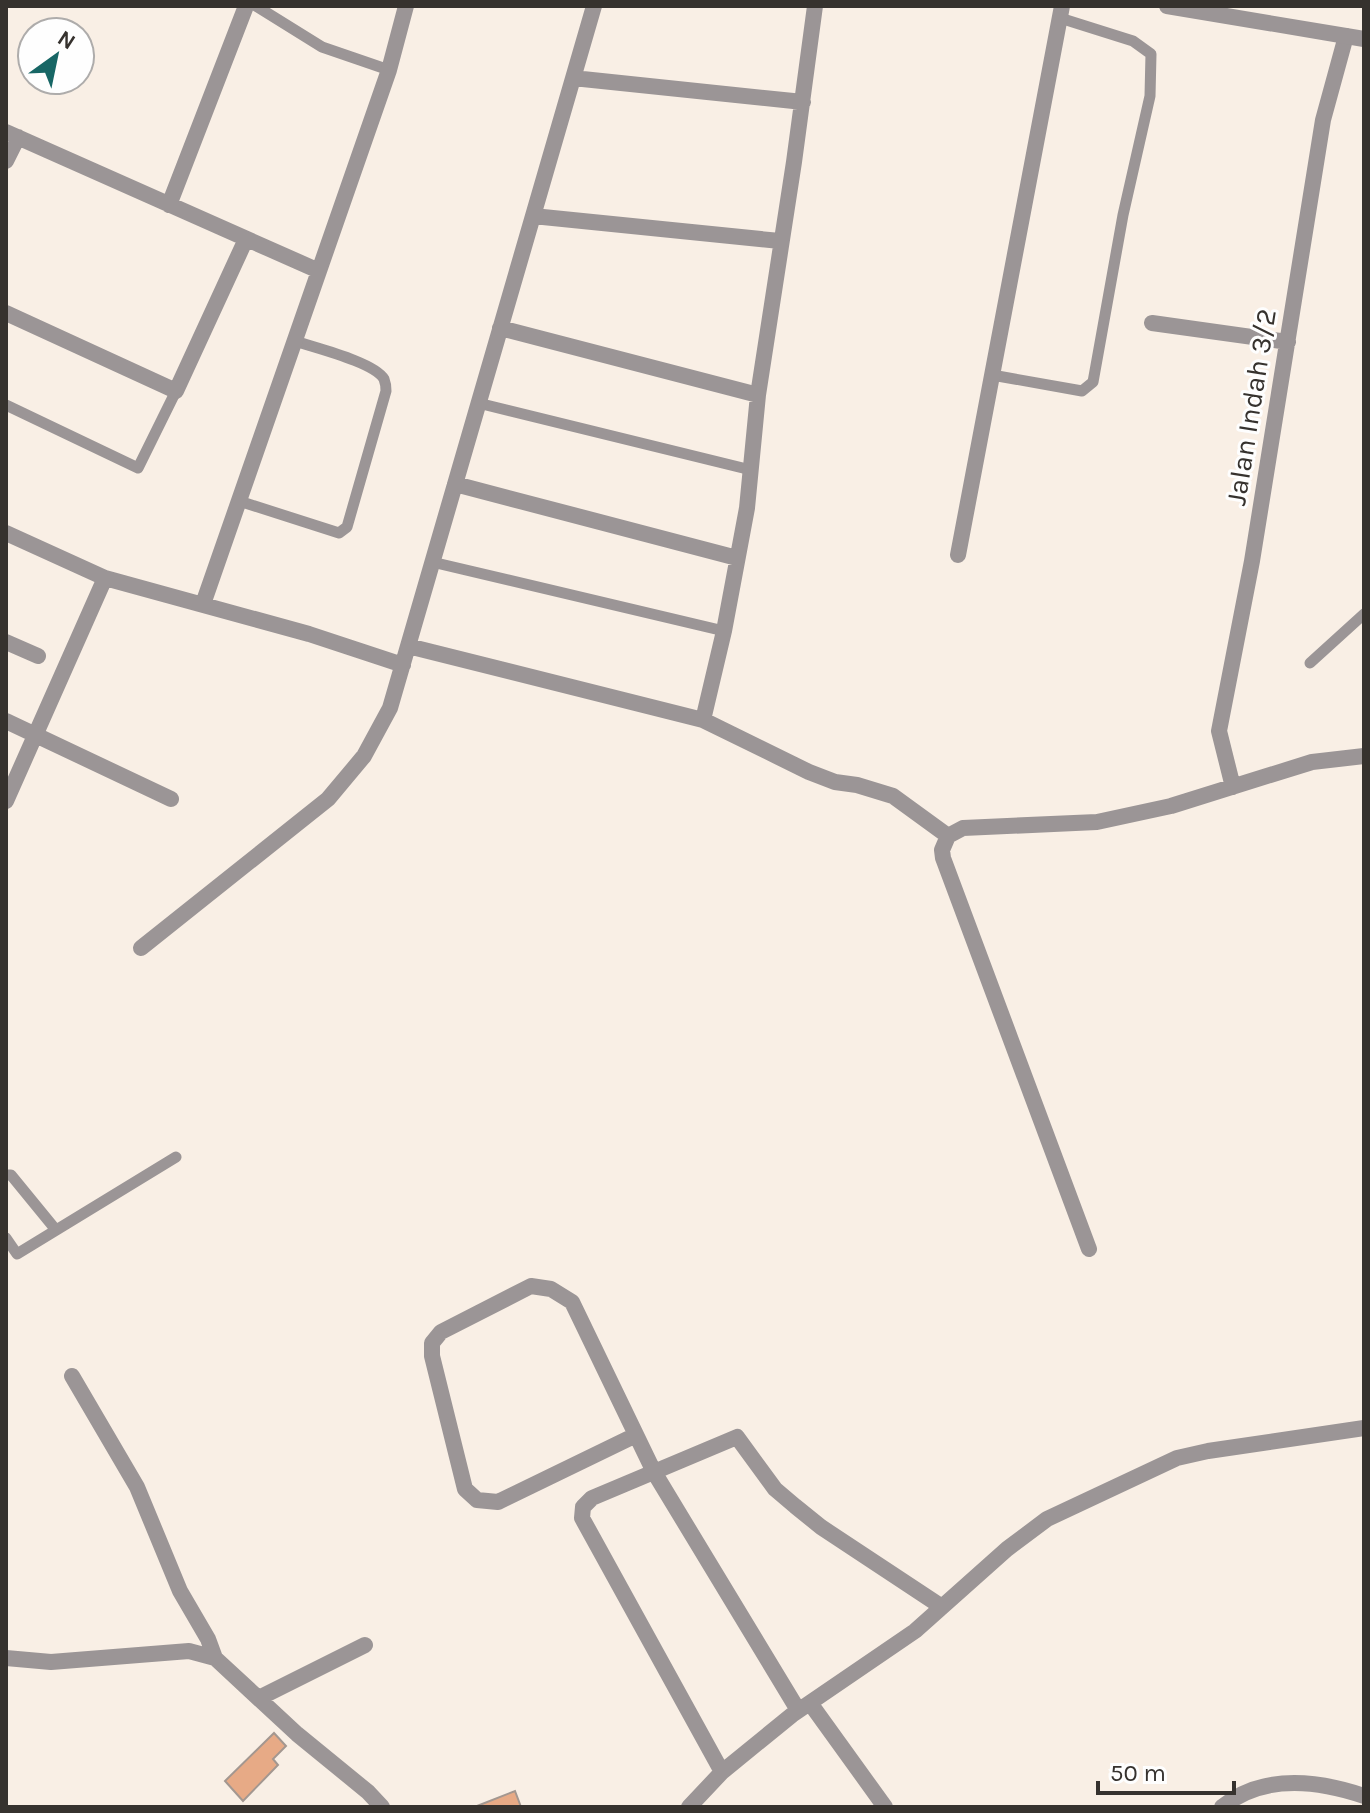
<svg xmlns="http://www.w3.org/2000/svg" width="1370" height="1813" font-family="Karla,sans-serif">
  <rect width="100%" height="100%" fill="#f9efe5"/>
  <path fill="#e7aa86" stroke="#a39790" stroke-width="2" d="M274 1733 286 1746 273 1759 278 1765 243 1801 225 1781Z
    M515 1791 521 1807H477V1806Z"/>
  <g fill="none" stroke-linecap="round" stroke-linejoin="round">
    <path stroke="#9b9596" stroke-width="11" d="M256 6 322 47 389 70
      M992 375 1082 391 1093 382 1123 215 1150 96 1151 54 1133 41 1060 18
      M478 403 751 470
      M6 405 138 468 176 391
      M239 501 339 533 347 527 386 391C386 386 386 384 384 379 374 362 315 348 295 341
      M432 562 724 631
      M1310 663 1364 614
      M6 1175H11L56 1230
      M6 1238 17 1254 176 1157"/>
    <path stroke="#9b9596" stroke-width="16" d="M573 78 803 102
      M6 132 319 271
      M6 161 18 137
      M169 205 246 6
      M533 216 780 241
      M6 313 176 391 246 239
      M1152 323 1288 342
      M500 328 758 395
      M455 484 737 558
      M6 533 105 578 309 634 403 665
      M958 555 1062 6
      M203 604 389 70 406 6
      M6 642 38 656
      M408 646 703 720 809 772 835 782 857 785 893 796 948 836
      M703 720 724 631 747 508 758 395 794 162 815 6
      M6 721 171 799
      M1233 787 1219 731 1252 561 1323 120 1346 36
      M6 801 105 578
      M141 948 328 799 364 756 390 708 594 6
      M1089 1249 943 858 942 850 948 836 963 828 1097 822 1171 806 1312 762 1364 756
      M72 1376 137 1487 180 1591 208 1639 215 1658
      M636 1435 498 1502 477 1500 465 1489 432 1356V1343L441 1332 531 1286 551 1289 572 1302 654 1472 798 1710
      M6 1658 51 1662 189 1651 215 1658 297 1734 368 1792 382 1807
      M259 1698 365 1645
      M810 1703 885 1807
      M722 1772 582 1518 583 1507 592 1498 737 1437 775 1489 795 1506 821 1527 942 1607
      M689 1807 722 1772 792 1715 915 1631 1007 1549 1047 1519 1177 1458 1208 1451 1364 1428
      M1222 1807C1263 1774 1317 1780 1364 1796"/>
    <path stroke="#9b9596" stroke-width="16" d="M1167 6 1364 39"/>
  </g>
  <g text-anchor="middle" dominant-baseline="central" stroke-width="6" stroke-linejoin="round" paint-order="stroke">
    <g font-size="28" fill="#36322e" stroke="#fefefe">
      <text transform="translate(1251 407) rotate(-81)">Jalan Indah 3/2</text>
    </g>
  </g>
  <rect width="1370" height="1813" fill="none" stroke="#36322e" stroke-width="16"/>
  <g transform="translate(56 56) rotate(33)"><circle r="38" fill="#fefefe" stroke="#aeacab" stroke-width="2"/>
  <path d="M0-6L14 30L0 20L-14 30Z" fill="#176665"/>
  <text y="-12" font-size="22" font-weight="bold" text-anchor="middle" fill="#36322e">N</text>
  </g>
  <path d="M1098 1781v12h136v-12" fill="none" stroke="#36322e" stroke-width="4"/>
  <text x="1110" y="1781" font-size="24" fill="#36322e" stroke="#fefefe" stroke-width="6" paint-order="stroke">50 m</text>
</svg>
